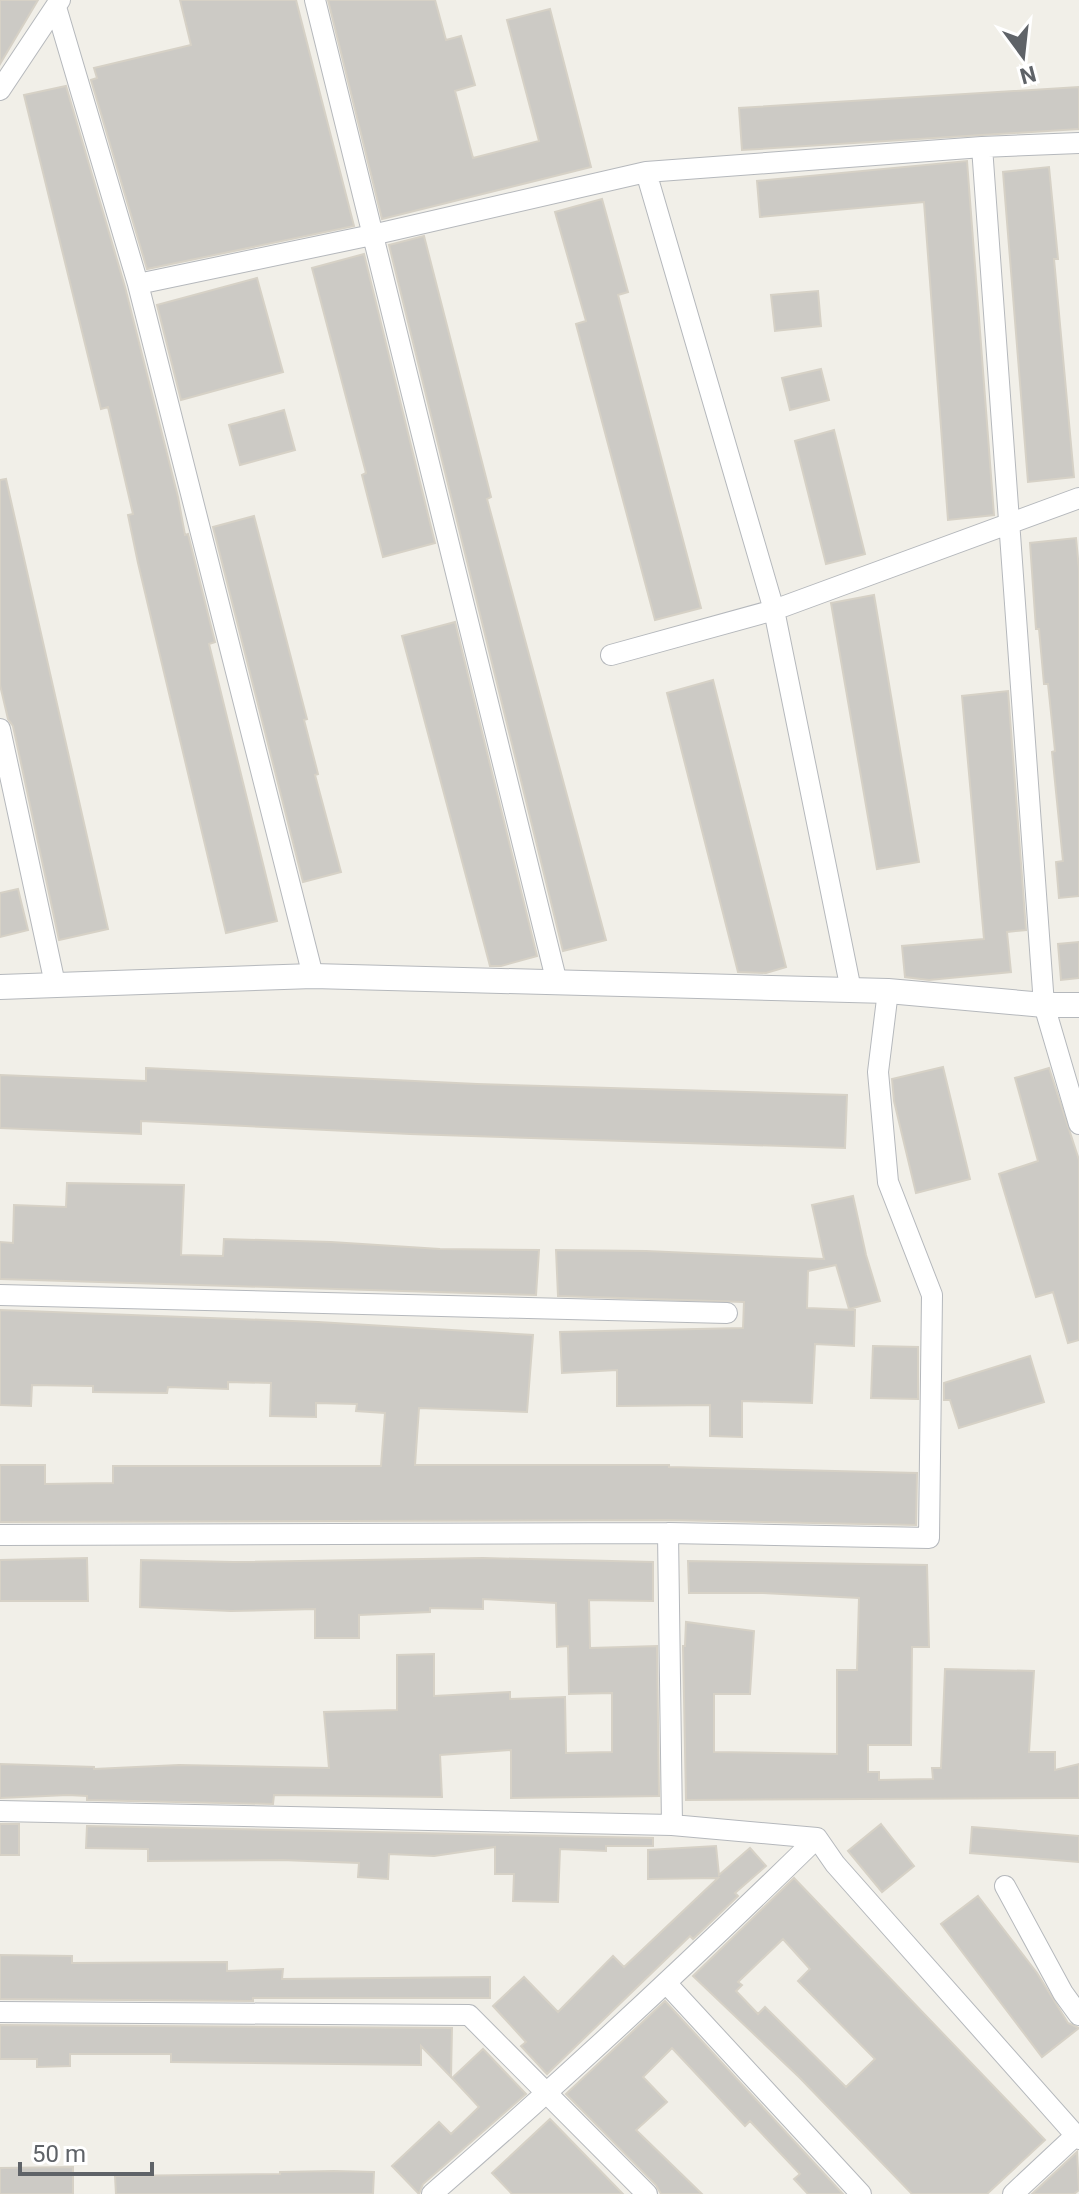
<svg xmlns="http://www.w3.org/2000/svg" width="1079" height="2194" font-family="Roboto,sans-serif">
  <rect width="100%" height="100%" fill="#f1efe8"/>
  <path fill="#cccac5" stroke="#d6d1c6" stroke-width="2" fill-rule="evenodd" d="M0 0H38L0 64Z
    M180 0H296L354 226 147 269 91 80 97 78 94 68 191 45Z
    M328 0H435L446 40 461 36 475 85 455 91 473 158 539 141 507 20 550 9 591 167 382 219Z
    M66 86 125 287 178 497 185 535 188 534 215 642 209 644 277 921 226 933 138 563 128 515 133 514 108 407 101 409 24 95Z
    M1079 87V129L742 150 739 108Z
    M967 161 994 515 948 520 924 202 760 217 757 181Z
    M1049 167 1058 259H1054L1074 477 1028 482 1003 172Z
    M602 199 628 292 618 295 701 608 655 620 576 324 586 321 555 212Z
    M424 236 491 497 487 499 606 940 563 951 389 245Z
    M364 254 435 543 383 557 362 475 366 473 312 268Z
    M257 278 283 372 181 400 157 305Z
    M818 291 821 326 775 331 771 295Z
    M821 369 829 400 790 410 782 378Z
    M284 410 295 450 240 465 229 425Z
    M834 430 865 554 826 564 795 441Z
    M6 479 108 929 59 940 13 726 8 719 0 685V480Z
    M254 516 307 719 304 720 318 774 315 775 341 872 303 882 213 527Z
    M1076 538 1079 569V896L1059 898 1056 862 1063 861 1052 752 1055 751 1048 684H1044L1039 629H1036L1030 543Z
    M874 595 919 862 877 869 831 603Z
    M455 622 537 956 501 966H490L402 636Z
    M713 680 786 967 766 973 738 972 667 693Z
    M1008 691 1026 930 1007 932 1011 972 929 980 905 977 902 946 984 939 962 696Z
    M18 889 28 930 0 937V893Z
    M1079 942V978L1061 980 1058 944Z
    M943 1067 970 1179 916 1193 894 1101 892 1079Z
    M146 1068 477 1084 847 1095 845 1148 410 1134 141 1121V1134L0 1128V1075L146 1081Z
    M1049 1068 1079 1160V1340L1068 1343 1053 1292 1036 1297 999 1174 1038 1161 1015 1078Z
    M67 1183 184 1185 181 1255 223 1256 224 1239 331 1242 440 1249 539 1250 536 1295 0 1279V1242L13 1243 14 1205 66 1207Z
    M853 1196 866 1255 880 1301 849 1309 836 1265 808 1271 807 1308 855 1310 854 1346 815 1344 812 1403 742 1401V1437L710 1436V1405L617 1406V1370L562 1373 560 1332 743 1328 744 1302 558 1296 556 1250 646 1251 824 1259 812 1205Z
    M0 1310 318 1322 533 1335 527 1412 419 1408 415 1465H669V1467L917 1473 916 1525 668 1520 0 1522V1465H45V1484L113 1483V1466H381L385 1413 356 1411 357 1404 316 1403V1417L270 1416 271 1383 228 1382V1389L168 1387 167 1393 93 1392V1386L32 1385 31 1406 0 1405Z
    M873 1346 918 1347V1399L871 1398Z
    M1030 1356 1044 1402 959 1428 950 1400H944V1383Z
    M87 1558 88 1601H0V1560Z
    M483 1558 653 1562V1601L589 1600 590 1648 657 1646 659 1796 511 1798V1750L440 1755 442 1797 274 1795 273 1804 87 1800V1796L68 1795 0 1798V1764L94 1767V1769L179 1765 329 1768 324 1712 397 1710V1655L434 1654V1696L510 1692V1699L565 1697 566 1753 612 1752V1693L569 1694 568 1646 557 1647 556 1603 483 1599V1609L430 1608V1612L359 1615V1638H315V1609L231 1611 140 1607 141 1560 233 1562Z
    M688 1561 927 1565 929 1647H912L911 1745H868V1772H879V1780L933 1779 932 1768H941L945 1669 1034 1671 1029 1752H1055V1770L1079 1764V1798L686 1800 683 1646H685L686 1622 754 1631 750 1694H714V1752L837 1754V1670H857L859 1598 763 1593H689Z
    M0 1824H19V1855H0Z
    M881 1824 914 1866 882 1892 848 1851Z
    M87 1826 653 1838V1846H606V1851L560 1849 558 1902 513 1901 514 1874H495V1847L434 1856 389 1854 388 1879 358 1877 359 1863 282 1860 148 1861V1849L86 1848Z
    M972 1827 1079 1836V1862L970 1853Z
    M716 1846 719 1875 750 1848 766 1866 735 1893 738 1896 713 1920 693 1939 690 1936 547 2074 521 2046 526 2042 493 2006 524 1977 558 2012 613 1956 624 1967 718 1878 648 1879V1850Z
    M794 1878 1045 2140 987 2194H912L799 2077 693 1976ZM783 1939 810 1969 798 1981 875 2059 846 2087 765 2007 758 2014 736 1991 742 1985 738 1982Z
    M978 1896 1037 1973 1068 2023 1079 2028 1042 2057 941 1924Z
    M0 1955 72 1956V1963L227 1962V1971L283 1969 282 1979 490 1977V1998H253V2001L0 1999Z
    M665 2001 843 2194H808L794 2179 800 2174 750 2121 745 2126 672 2048 643 2077 667 2102 636 2130 702 2194H661L656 2185 566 2094Z
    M0 2025 452 2028 451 2077 421 2046V2065L171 2062V2054H70V2066L37 2067V2059H0Z
    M483 2049 526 2094 423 2184 419 2194 392 2166 439 2122 451 2134 479 2107 452 2078Z
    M550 2119 623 2194H512L492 2173Z
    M1077 2152 1079 2190 1074 2194H1032Z
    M73 2167V2194H0V2168Z
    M334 2171 374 2172 373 2194H116L115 2176 280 2174V2172Z"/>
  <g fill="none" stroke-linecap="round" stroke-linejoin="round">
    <defs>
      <path id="minor" d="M315 0 557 983
        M56 7 138 284 313 976
        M0 90 60 0
        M982 147 1044 1005 1079 1124
        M646 172 774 610 851 990
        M138 284 372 235 646 172 982 147 1079 143
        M611 655 774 610 1079 498
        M0 729 55 984
        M0 1295 727 1313
        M668 1533 672 1825
        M0 1535 668 1533 929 1538 932 1295 888 1182 878 1072 888 991
        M0 1811 672 1825 817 1838 835 1864 1079 2139
        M1005 1886 1063 1993 1079 2015
        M667 1984 861 2194
        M0 2012 469 2015 647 2194
        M432 2194C565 2079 691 1961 817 1838
        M1013 2194 1076 2135"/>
      <path id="tertiary" d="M0 987 313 976 888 991 1044 1005H1079"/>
    </defs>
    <use href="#minor" stroke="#b5b8bc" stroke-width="22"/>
    <use href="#tertiary" stroke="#b5b8bc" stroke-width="26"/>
    <use href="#minor" stroke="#fff" stroke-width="20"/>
    <use href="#tertiary" stroke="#fff" stroke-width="24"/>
  </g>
  <g transform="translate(1023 56) rotate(165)" stroke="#ffffff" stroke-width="6" paint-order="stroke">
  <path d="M0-6L14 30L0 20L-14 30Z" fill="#5f6368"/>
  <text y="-12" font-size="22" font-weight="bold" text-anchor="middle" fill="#5f6368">N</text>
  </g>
  <path d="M20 2162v12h132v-12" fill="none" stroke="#5f6368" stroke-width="4"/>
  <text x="32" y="2162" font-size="24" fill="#5f6368" stroke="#ffffff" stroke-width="6" paint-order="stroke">50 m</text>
</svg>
